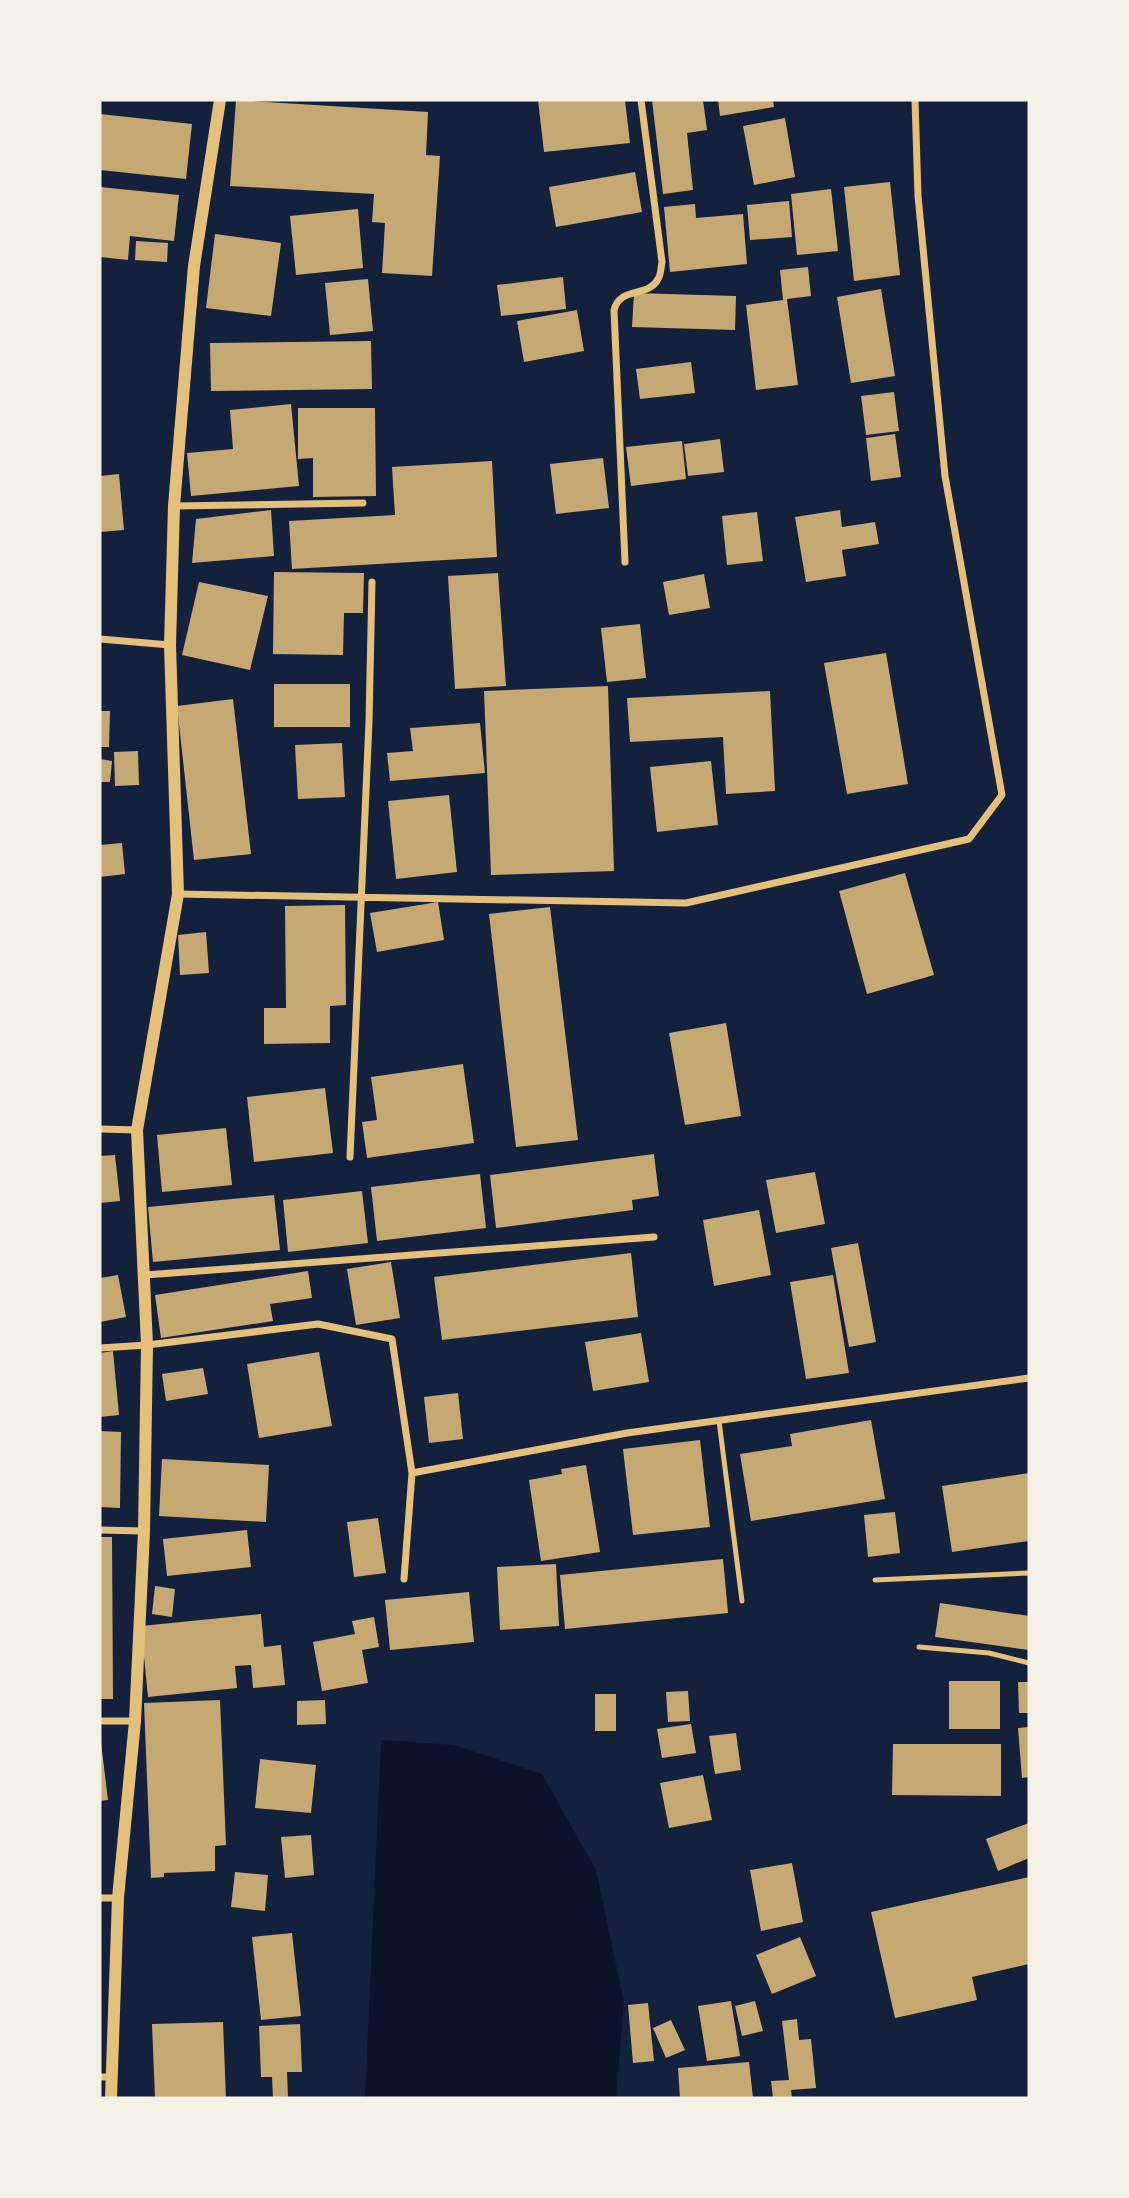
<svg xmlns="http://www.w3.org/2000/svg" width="1129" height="2198" font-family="'Source Sans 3',sans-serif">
  <rect width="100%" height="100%" fill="#14213d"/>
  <path fill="#0b132b" d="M381 1740 454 1745 542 1774 596 1870 624 2002 616 2098H365Z"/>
  <path fill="#c6a872" d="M236 100 428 112 426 155 440 156 432 276 382 273 385 223 372 222 374 194 230 186Z
    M538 100H625L630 143 544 152Z
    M652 100H703L707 130 687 133 693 190 663 194Z
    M718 100H773L774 107 720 116Z
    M100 114 192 124 186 179 100 170Z
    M785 118 795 177 754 185 743 126Z
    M635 172 642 212 556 227 549 187Z
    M890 182 900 275 854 281 844 187Z
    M100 187 179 195 174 241 130 236 128 260 100 257Z
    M831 189 838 251 797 255 791 194Z
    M789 201 792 237 750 240 747 205Z
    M695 204 696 218 743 214 747 264 670 272 664 207Z
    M358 209 363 268 296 275 290 216Z
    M215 234 281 243 271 316 206 308Z
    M136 241 168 243 167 262 135 260Z
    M808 267 811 296 787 299 798 385 756 390 746 305 783 300 780 270Z
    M563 277 566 309 501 316 497 285Z
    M368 279 373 331 330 335 325 283Z
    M881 289 895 376 851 383 837 297Z
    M634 293 736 296 735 330 632 327Z
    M577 310 584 351 524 362 517 321Z
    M371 341 372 389 211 391 210 343Z
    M691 362 695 393 640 399 636 369Z
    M894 392 899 431 866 435 861 396Z
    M291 404 299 486 191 496 187 453 233 449 230 410Z
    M298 408H375L376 496 313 497V458L298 459Z
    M895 434 901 477 871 481 866 438Z
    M720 439 724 472 688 476 684 444Z
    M682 441 686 479 631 486 626 447Z
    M603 458 609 508 556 514 550 464Z
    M492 461 497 557 292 569 289 521 395 515 392 467Z
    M119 474 124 530 100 532V476Z
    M271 510 274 556 192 563 196 519Z
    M840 510 842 527 875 522 879 544 842 550 846 576 806 582 795 517Z
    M757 512 763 561 727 565 722 516Z
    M274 572 364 573 363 613H344L343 655 273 654Z
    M498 573 506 686 455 689 448 576Z
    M704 574 710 608 669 615 663 582Z
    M199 582 268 596 250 670 182 655Z
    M640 624 646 678 607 682 601 628Z
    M886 653 908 784 847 794 824 663Z
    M274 684H350V727H274Z
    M608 686 614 871 491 875 484 691Z
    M770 691 775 791 726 794 723 737 630 742 627 698Z
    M233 699 251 854 194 860 177 706Z
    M100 711H110L109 747H100Z
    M480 723 485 773 390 781 387 753 413 751 410 728Z
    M342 743 345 797 298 799 295 745Z
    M138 751 139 785 115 786 114 752Z
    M100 759 112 761 110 782H100Z
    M711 761 718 825 657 832 650 767Z
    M449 795 457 872 396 879 388 801Z
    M122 843 125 874 100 877V845Z
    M905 873 934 975 867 994 839 891Z
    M438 902 444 940 377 952 370 913Z
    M345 905 346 1005 330 1006V1043L264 1044V1008H286L285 906Z
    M550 907 578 1140 516 1147 489 914Z
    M206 932 209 973 180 975 178 935Z
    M726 1023 741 1116 685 1125 669 1033Z
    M463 1064 474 1143 367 1158 362 1122 377 1120 371 1077Z
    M325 1088 333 1153 254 1162 247 1097Z
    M226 1128 232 1185 162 1192 157 1135Z
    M654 1154 659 1196 632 1200 633 1210 496 1228 490 1175Z
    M115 1155 120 1201 100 1203V1156Z
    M815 1172 825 1224 776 1233 766 1180Z
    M480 1174 486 1228 377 1241 371 1187Z
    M362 1191 368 1243 288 1252 283 1200Z
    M274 1195 280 1250 153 1262 148 1207Z
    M759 1210 771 1275 714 1286 703 1220Z
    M858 1243 876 1342 849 1347 831 1248Z
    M631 1253 638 1317 442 1340 434 1277Z
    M391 1262 400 1318 356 1325 347 1269Z
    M308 1271 312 1298 270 1304 273 1321 161 1338 155 1295Z
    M118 1275 126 1317 100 1322V1278Z
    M833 1275 849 1373 806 1379 790 1282Z
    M641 1333 649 1382 593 1391 585 1342Z
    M113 1351 119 1415 100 1417V1353Z
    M319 1352 332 1426 259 1438 247 1364Z
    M203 1368 208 1394 166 1401 162 1374Z
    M458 1393 463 1439 429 1443 424 1397Z
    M871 1420 885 1499 751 1521 740 1454 792 1446 790 1434Z
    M100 1431 121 1432 120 1508 100 1507Z
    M700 1440 710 1527 633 1535 623 1449Z
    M162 1459 269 1465 266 1522 159 1516Z
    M586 1465 600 1552 541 1561 529 1480 562 1474 561 1469Z
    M1029 1473V1541L952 1552 942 1486Z
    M895 1512 900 1553 868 1557 864 1515Z
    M378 1518 386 1573 354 1577 347 1522Z
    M247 1530 251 1567 167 1576 163 1539Z
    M100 1537H112L113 1699H100Z
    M723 1559 728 1613 565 1629 560 1575Z
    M556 1564 559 1626 500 1630 497 1567Z
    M155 1586 175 1589 172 1617 152 1614Z
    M469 1592 474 1642 390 1650 385 1600Z
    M940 1603 1029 1616V1650L935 1637Z
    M261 1614 264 1647 281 1645 285 1685 253 1688 251 1665 235 1666 237 1688 148 1697 141 1626Z
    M374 1617 379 1647 362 1650 368 1683 322 1691 313 1642 355 1634 352 1621Z
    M949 1681H1000V1729H949Z
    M1018 1682H1029V1713H1019Z
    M688 1691 690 1721 668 1722 666 1692Z
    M595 1694H616V1731H595Z
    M220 1700 226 1845 215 1846V1871L164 1873V1877L151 1878 144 1703Z
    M325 1700 326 1724 297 1725V1701Z
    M691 1724 696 1753 662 1758 657 1729Z
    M1029 1727V1777L1022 1778 1018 1728Z
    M736 1733 741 1770 715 1774 709 1736Z
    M100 1734 108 1800 100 1801Z
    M893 1744H1001V1796L892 1795Z
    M260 1759 316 1765 311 1813 255 1808Z
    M703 1775 712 1820 669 1828 660 1783Z
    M1029 1823V1858L998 1871 986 1839Z
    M311 1835 314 1875 285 1878 281 1837Z
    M792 1863 803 1922 761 1931 750 1870Z
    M235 1872 268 1875 265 1911 231 1907Z
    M1029 1877V1964L972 1977 977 2000 895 2018 871 1912Z
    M292 1933 301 2016 261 2020 252 1937Z
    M800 1937 816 1976 772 1994 756 1955Z
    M731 2001 740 2056 707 2061 698 2006Z
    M755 2001 763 2031 742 2036 735 2006Z
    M648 2003 654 2061 633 2063 628 2005Z
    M797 2019 799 2040 811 2039 816 2088 791 2090 792 2098H773L771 2081 789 2080 782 2021Z
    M671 2020 685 2050 666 2058 653 2028Z
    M223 2022 226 2098H155L152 2024Z
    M300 2024 302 2072H287L288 2098H273L272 2077H261L259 2026Z
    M749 2062 753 2098H680L678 2068Z"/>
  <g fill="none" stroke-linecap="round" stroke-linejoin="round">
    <path stroke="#e5c07b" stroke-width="5" d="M719 1421 742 1601
      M875 1580 1029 1573
      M919 1647 989 1653 1029 1663"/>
    <path stroke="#e5c07b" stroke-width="7" d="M174 506 363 503
      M625 562 614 310C620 286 648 298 658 279 661 275 661 266 662 262L641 100
      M100 639 170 645
      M178 894 686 903 969 839 1002 795 945 476 918 196 915 100
      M100 1129 137 1130
      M350 1157 369 722 372 582
      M145 1275 654 1237
      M100 1348 147 1345 318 1324 392 1339 412 1473 404 1579
      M412 1473 627 1433 1029 1378
      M100 1530 144 1531
      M100 1721H135
      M100 1898H118
      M100 2077H111"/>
    <path stroke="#e5c07b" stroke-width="12" d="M111 2098 118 1898 135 1721 144 1531 147 1345 137 1130 178 894 170 645 174 506 194 266 220 100"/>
  </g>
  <rect width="1129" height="2198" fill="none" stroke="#f6f1e7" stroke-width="203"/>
</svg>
